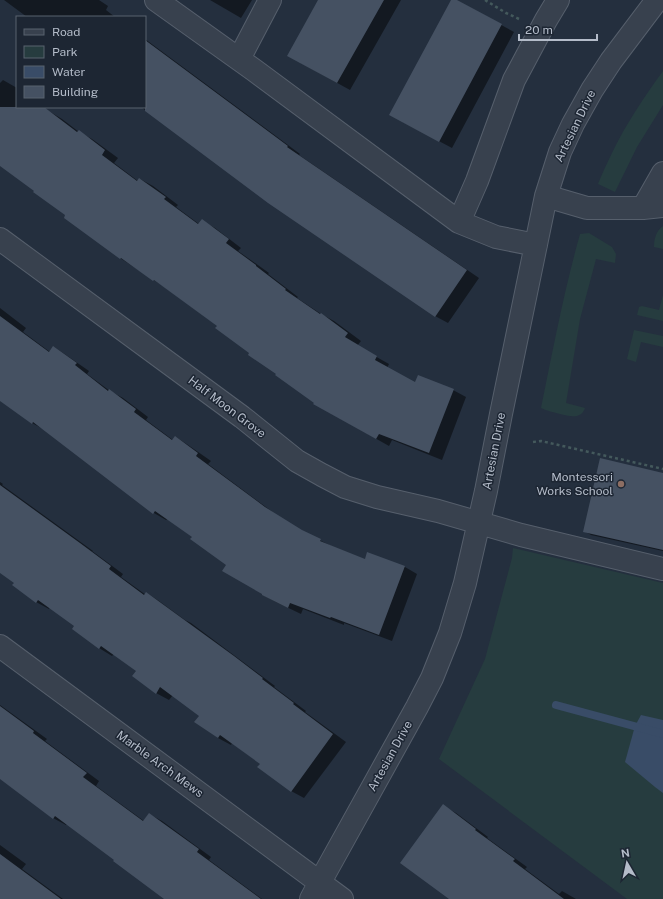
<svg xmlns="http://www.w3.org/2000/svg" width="663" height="899" font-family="'Public Sans',sans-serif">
  <rect width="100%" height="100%" fill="#242f3e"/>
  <path fill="#263c3f" d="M663 71V105L637 147 615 192 598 184C602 174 607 163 612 153 626 124 644 97 663 71Z
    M663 226V249L654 247C654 239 656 231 663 226Z
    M589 233 612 247 616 254 615 263 596 259 580 319 566 403 585 408C581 420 569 416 560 414 554 412 547 411 541 408 553 349 564 291 580 234Z
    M663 295V321L637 315 639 307 642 306 659 310Z
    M634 330 663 336V347L641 342 636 362 627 359Z
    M513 548 663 583V899H627L439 759 485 659 512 558Z"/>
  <path fill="#394c67" d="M641 715 663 720V793L655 787 625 762 635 726Z"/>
  <path fill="#0007" d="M4 0H99L108 6 106 10 115 17H27Z
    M210 0H252L241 18Z
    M319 0H401L350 90 301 63Z
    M452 0H455L514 32 452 148 403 122Z
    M145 39 300 154 299 155 479 278 448 323 435 316 269 202 141 107H145Z
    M3 80 17 88V107H42L62 119 79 132 92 139 118 158 114 163 138 181 140 179 153 186 178 205 176 207 199 224 202 221 215 228 241 248 238 251 269 273 268 274 298 297 297 298 321 314 334 321 361 341 357 346 389 364 387 368 416 384 453 390 466 397 442 460 392 440 389 446 327 411 315 403 277 374 218 326 163 286 120 258 67 215 0 165V83Z
    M0 308 26 328 23 332 50 352 54 347 66 355 89 371 87 374 110 391 123 398 148 417 146 420 173 440 176 437 188 445 211 461 208 464 278 516 304 532 333 547 365 560 405 567 417 574 392 641 344 623V625L303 609 301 614 276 602 263 595V594L193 537 168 519 166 520 154 513 45 430 32 423 0 400Z
    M663 474V551L591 535 584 531Z
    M0 482 3 484 2 485 93 551H92L123 574 121 577 146 595 147 593 159 601 185 620 191 623 275 686 274 687 306 711 305 712 346 742 304 798 291 791 261 764 232 743 231 745 218 738 200 715 173 695 169 700 156 693 137 671 114 654 112 656 99 648 73 629 76 626 50 607 49 609 36 602 15 583 0 572Z
    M0 705 47 739 45 741 99 781 96 786 144 821 149 814 162 821 211 857 209 860 262 899H166L115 859 67 824 66 825 53 818 0 778Z
    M443 806 456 813 488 837 487 838 527 867 525 869 559 894 562 891 576 899H451Z
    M0 845 26 864 22 869 63 899H0Z"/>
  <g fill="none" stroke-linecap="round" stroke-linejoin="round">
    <path stroke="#394c67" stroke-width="8" d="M556 705 663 734"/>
  </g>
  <path fill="#455162" d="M318 0H384L337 83 287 56Z
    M451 0H457L502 24 439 142 389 115Z
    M145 40 288 146 287 147 467 270 435 317 268 203 145 111Z
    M0 107H44L77 132 79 130 105 150 102 155 137 181 139 178 166 197 164 199 198 224 202 219 229 239 226 243 256 265V266L286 289 285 290 320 314 321 313 348 333 345 337 377 356 375 360 415 382 418 375 454 389 429 453 379 434 376 439 313 404 314 403 275 375 276 374 248 355 249 353 215 328 217 326 154 280 153 281 121 258 120 259 64 218 65 215 33 192 34 191 0 166Z
    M0 316 49 352 53 346 77 363 75 365 108 391 109 389 136 409 134 412 172 440 175 436 198 453 196 456 265 507 302 530 321 539 320 541 365 559 367 552 405 566 379 635 331 617 330 618 290 603 288 608 262 595V594L222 571 226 565 190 539 192 537 155 511 153 514 33 422 32 424 0 401Z
    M600 458 663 473V550L583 532Z
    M0 485 80 543 111 566 109 569 144 595 146 592 234 656 263 678 262 679 294 703 293 704 333 734 291 792 257 767 260 764 220 735 218 738 194 722 199 716 160 687 156 694 132 676 136 671 101 646 99 649 72 629 74 626 38 600 36 603 12 585 14 583 0 573Z
    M0 706 34 731 33 733 87 773 83 777 143 821 149 813 199 849 197 852 261 899H164L113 861 114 860 55 816 53 819 0 779Z
    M443 804 476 829 475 830 515 859 513 861 564 899H449L400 863Z
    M0 854 61 899H0Z"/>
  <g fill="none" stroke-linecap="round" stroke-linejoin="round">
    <defs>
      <path id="minor" d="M156 0 254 70 459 222 496 237 536 245
        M239 59 270 0
        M546 196 587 208H643L663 206
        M643 208 663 173
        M459 222 477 181 514 80 546 20 558 0
        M0 239 242 417 297 461 322 475 345 487 377 497 438 511 521 535 663 569
        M0 646 342 899
        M311 899 320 882 417 707 432 678 450 633 465 583 486 491 501 414 546 196 560 152 573 124 592 90 611 61 657 0"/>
    </defs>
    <use href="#minor" stroke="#565f6c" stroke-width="24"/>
    <path stroke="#44595c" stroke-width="2.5" stroke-dasharray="3 3" stroke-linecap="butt" d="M485 0 506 13 519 19
      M533 442 541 441 663 469"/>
    <use href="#minor" stroke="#38414e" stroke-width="22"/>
  </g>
  <circle fill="#8d6e63" stroke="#1d2633" stroke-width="1.5" cx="621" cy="484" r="4"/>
  <g text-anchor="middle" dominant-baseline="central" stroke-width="3" stroke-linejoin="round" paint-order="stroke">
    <g font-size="12" fill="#b4bcc9" stroke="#1d2633">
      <text transform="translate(575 126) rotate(-64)">Artesian Drive</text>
      <text transform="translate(227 407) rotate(37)">Half Moon Grove</text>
      <text transform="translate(494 451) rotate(-79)">Artesian Drive</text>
      <text transform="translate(390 756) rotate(-61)">Artesian Drive</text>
      <text transform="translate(160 764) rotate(36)">Marble Arch Mews</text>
    </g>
    <g font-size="12" fill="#b4bcc9" stroke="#1d2633" text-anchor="end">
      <text x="613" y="477">Montessori<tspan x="613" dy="14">Works School</tspan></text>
    </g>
  </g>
  <rect x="16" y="16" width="130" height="92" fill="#1d2633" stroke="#59626f"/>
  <rect x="24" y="29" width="20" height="6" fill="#38414e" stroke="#59626f"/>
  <text x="52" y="36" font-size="12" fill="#b4bcc9">Road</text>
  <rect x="24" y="46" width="20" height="12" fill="#263c3f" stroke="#59626f"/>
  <text x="52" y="56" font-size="12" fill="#b4bcc9">Park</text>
  <rect x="24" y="66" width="20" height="12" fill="#394c67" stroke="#59626f"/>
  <text x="52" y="76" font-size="12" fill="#b4bcc9">Water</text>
  <rect x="24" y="86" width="20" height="12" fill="#455162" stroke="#59626f"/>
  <text x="52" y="96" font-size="12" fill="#b4bcc9">Building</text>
  <g transform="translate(627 863) rotate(351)" stroke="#1d2633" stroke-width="3" paint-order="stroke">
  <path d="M0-3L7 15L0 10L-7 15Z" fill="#b4bcc9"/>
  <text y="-6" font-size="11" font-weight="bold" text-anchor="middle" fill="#b4bcc9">N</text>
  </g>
  <path d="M519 34v6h78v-6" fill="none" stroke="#b4bcc9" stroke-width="2"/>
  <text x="525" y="34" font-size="12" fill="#b4bcc9" stroke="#1d2633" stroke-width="3" paint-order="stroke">20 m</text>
</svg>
